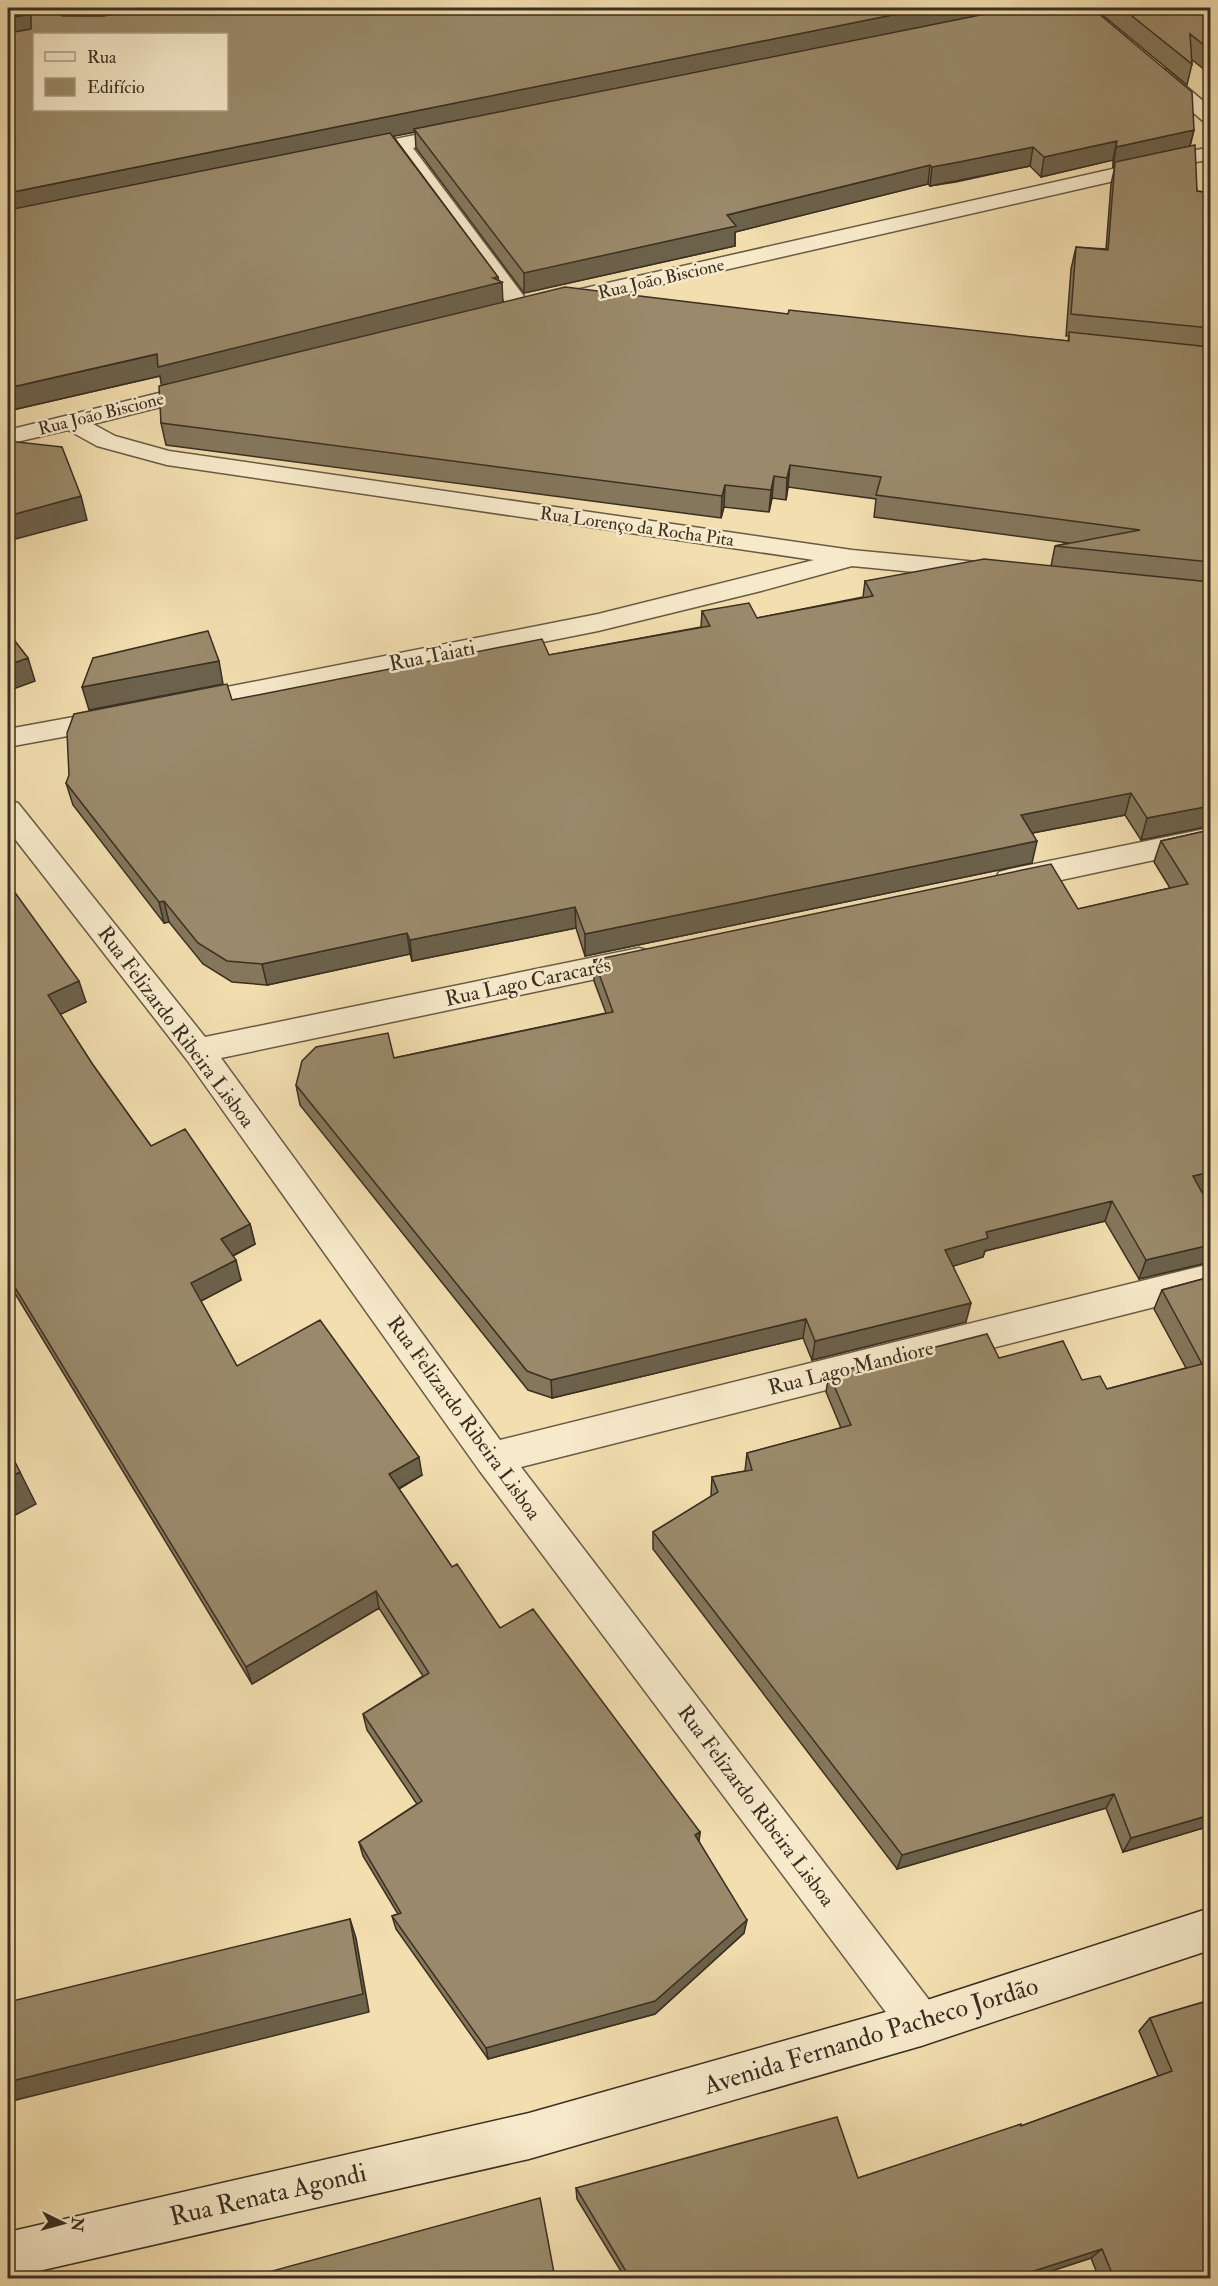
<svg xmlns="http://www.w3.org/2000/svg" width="1218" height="2286" font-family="'IM FELL Double Pica',serif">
  <rect width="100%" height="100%" fill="#f2deaf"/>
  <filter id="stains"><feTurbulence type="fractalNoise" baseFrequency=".00333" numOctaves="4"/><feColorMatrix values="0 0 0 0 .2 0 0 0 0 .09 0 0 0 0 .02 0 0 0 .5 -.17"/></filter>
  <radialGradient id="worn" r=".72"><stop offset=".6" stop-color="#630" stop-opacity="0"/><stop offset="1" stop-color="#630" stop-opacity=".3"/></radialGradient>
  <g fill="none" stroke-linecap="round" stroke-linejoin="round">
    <defs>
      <path id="street" d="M1160 68 1167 70 1210 107V123L1203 121 1153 78 1150 74 1153 70Z
        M459 126 466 128 469 132 466 136 413 148 529 303 532 308 529 313H513L394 152 356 159 349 157 346 153 349 149 356 147Z
        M1210 147V159L563 307 555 305 552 300 555 295 563 293Z
        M204 382 212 384 216 389 212 394 93 424 115 436 169 451 852 550 988 563 997 565 1001 571 997 577 988 579 852 566 761 591 598 631 186 713 176 711 172 704 176 697 598 614 814 560 167 465 97 446 68 430 8 444V430Z
        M112 710 122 712 126 719 122 726 8 747V729Z
        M8 800 18 803 205 1037 639 948 650 951 654 959 650 967 639 970 221 1058 500 1440 1210 1264V1293L521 1467 936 2009 943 2024 936 2039 921 2046 906 2039 479 1470 187 1060 8 830Z
        M1210 828V848L1010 891 999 888 995 880 999 872 1010 869Z"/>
      <path id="secondary" d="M1210 1908V1950L921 2046 529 2159 8 2278V2232L529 2113 921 2002Z"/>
    </defs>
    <use href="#street" stroke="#685b45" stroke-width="3"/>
    <use href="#secondary" stroke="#3a2f22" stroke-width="3"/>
    <use href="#street" fill="#f7eacb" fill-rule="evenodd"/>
    <use href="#secondary" fill="#f7eacb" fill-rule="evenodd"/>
  </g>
  <path fill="#84775c" stroke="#3a2f22" stroke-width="1.5" fill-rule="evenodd" d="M8 8 1194 130 1190 146 1197 191 1210 193V826L1141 840 1125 815 1032 833V863L585 956 576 928 412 961 410 954 267 985 232 982 203 964 169 922 164 923 73 805 66 783 232 700 549 655 701 627 702 611 757 618 863 597 865 581 1051 566 1055 546 1069 543 874 517 876 499 788 487 786 500 772 498 769 512 724 507 721 518 166 445 161 423 162 385 160 376 8 411ZM415 132 416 148 524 293 735 246V232L928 184 930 186 956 182 1030 166 1041 177 1113 160V167L1115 166 1111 184 1106 249 1076 247 1071 269 1066 336H1069L1068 341 788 314 503 302 498 277 393 136Z
    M1094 8H1210V74L1191 59 1192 64 1187 85Z
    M1210 830V1190L1202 1192 1210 1207V1262L1139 1279 1105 1221 985 1251 983 1257 953 1266 966 1322 812 1360 803 1338 552 1398 528 1390 300 1105 296 1085 394 1058 606 1013 594 981V960L1078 909 1170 888 1154 862 1161 841Z
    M8 883 86 1002 60 1014 93 1065 151 1146 250 1224 255 1244 233 1256 241 1280 201 1301 237 1366 422 1475 399 1489 452 1567 500 1628 700 1832 699 1842 744 1933 655 2014 488 2059 396 1929 392 1916 398 1914 363 1856 359 1842 417 1804 367 1730 363 1714 423 1676 379 1608 252 1684 8 1282Z
    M1210 1277V1826L1123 1852 1106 1808 897 1869 653 1549V1532L712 1496 711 1495 712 1477 745 1471 747 1453 841 1428 826 1392 829 1374 999 1358 1082 1380 1107 1389 1186 1368 1154 1309 1162 1290Z
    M1210 2000V2278H1099L1091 2258 1030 2278H625L577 2199 576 2188 858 2178 1021 2126 1158 2076 1139 2031 1150 2018Z"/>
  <path fill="#6c614b" stroke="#3a2f22" stroke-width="1.5" d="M68 8H184L64 34 60 13Z
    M927 8H1025L414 129 415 132 8 215V193Z
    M31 14 35 34 8 39V18Z
    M1194 130 1189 149 1113 167 1116 147Z
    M1117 141 1113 160 1041 177 1044 157Z
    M1033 147 1030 166 930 186 932 167Z
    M930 165 928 184 735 232V246L524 293V273L727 215Z
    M498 277 499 283 502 282 503 304 162 389 160 376 8 411V388Z
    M790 465 788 487 786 500 787 478Z
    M774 476 772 498 769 512 771 490Z
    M725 485 724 507 721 518 722 496Z
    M81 496 87 520 8 541V516Z
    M28 658 35 681 8 691V665Z
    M219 661 223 684 89 710 82 687Z
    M1131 793 1125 815 1017 836 1021 815Z
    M1210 806V826L1141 840 1147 818Z
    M1037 841 1032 863 585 956V934Z
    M164 901 169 922 164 923 159 902Z
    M575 907 576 928 412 961 410 940Z
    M407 933 410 954 267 985 262 964Z
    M79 981 86 1002 55 1017 48 995Z
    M1210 1172V1190L1185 1196 1193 1176Z
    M1112 1201 1105 1221 985 1251 983 1257 941 1270 945 1250 986 1232Z
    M250 1224 255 1244 226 1259 221 1239Z
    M1210 1245V1262L1139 1279 1146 1260Z
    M236 1260 241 1280 197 1303 191 1283Z
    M971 1303 966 1322 812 1360 815 1341Z
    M806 1319 803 1338 552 1398 551 1380Z
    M419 1457 422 1475 392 1492 389 1474Z
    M20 1472 36 1504 8 1519V1478Z
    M376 1591 379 1608 252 1684 246 1667Z
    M1114 1794 1106 1808 897 1869 902 1855Z
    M1210 1815V1826L1123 1852 1131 1838Z
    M700 1832 698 1847 695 1835Z
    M350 1919 356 1938 369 2012 8 2102V2082Z
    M747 1920 744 1933 655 2014 488 2059 486 2048Z
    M1102 2249 1091 2258 1030 2278H1012Z"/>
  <path fill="#9a8a6b" stroke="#3a2f22" stroke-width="1.5" fill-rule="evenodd" d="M8 8H68L60 13 62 16H103L153 8H927L8 193V33L31 29V14L8 18ZM34 34H226V110H34Z
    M1015 8H1092L1192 92 1194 130 1116 147 1117 141 1044 157 1033 147 959 162 932 167 930 165 727 215 736 226 524 273 414 129Z
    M1122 8H1210V50L1190 34 1192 64Z
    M390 133 498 277 493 278 502 282 158 367 157 354 8 388V210Z
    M1195 145 1197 191 1210 193V328L1071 314 1076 247 1108 250 1115 162Z
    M565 287 788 314 789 310 1069 341V332L1210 347V562L1055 546 1140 530 876 495 881 477 790 465 787 478 774 476 771 490 725 485 722 496 161 423 159 386Z
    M8 441 62 447 81 496 8 516Z
    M984 559 1210 582V806L1147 818 1131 793 1021 815 1037 841 585 934 575 907 410 940 407 933 262 964 227 961 198 943 164 901 159 902 66 783 69 775 67 733 74 714 227 684 232 700 542 639 549 655 710 626 702 611 749 603 757 618 873 596 865 581Z
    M208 631 219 661 82 687 93 658Z
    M8 632 28 658 8 665Z
    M1210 830V1172L1193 1176 1210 1207V1245L1146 1260 1112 1201 986 1232 988 1238 945 1250 971 1303 815 1341 806 1319 551 1380 527 1371 296 1085 302 1061 316 1047 388 1033 394 1058 613 1012 594 960 1051 864 1078 909 1188 884 1161 841Z
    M8 883 79 981 48 995 93 1065 151 1146 185 1129 250 1224 221 1239 236 1260 191 1283 237 1366 320 1320 419 1457 389 1474 452 1567 457 1564 500 1628 533 1609 700 1832 695 1835 747 1920 655 2001 486 2048 392 1916 401 1913 359 1842 422 1801 363 1714 429 1673 376 1591 246 1667 8 1276Z
    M1210 1277V1815L1131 1838 1114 1794 902 1855 653 1532 718 1492 712 1477 752 1470 747 1453 851 1425 829 1374 987 1334 999 1358 1063 1341 1082 1380 1100 1376 1107 1389 1202 1364 1162 1290Z
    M8 1448 20 1472 8 1478Z
    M350 1919 363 1994 8 2082V2002Z
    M1210 2000V2278H1114L1102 2249 1012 2278H630L576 2188 837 2117 858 2178 1021 2124V2126L1172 2071 1150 2018Z
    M540 2198 555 2278H247Z"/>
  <g text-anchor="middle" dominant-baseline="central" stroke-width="5" stroke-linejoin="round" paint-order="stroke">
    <g font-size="18" fill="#3a2f22" stroke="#f7eacb">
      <text transform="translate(661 279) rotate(-13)">Rua João Biscione</text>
      <text transform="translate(101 414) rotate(-14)">Rua João Biscione</text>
      <text transform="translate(637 527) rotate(8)">Rua Lorenço da Rocha Pita</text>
    </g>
    <g font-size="21" fill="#3a2f22" stroke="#f7eacb">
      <text transform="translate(432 656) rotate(-11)">Rua Taiati</text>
      <text transform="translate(528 982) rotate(-12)">Rua Lago Caracarés</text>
      <text transform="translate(176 1027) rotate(53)">Rua Felizardo Ribeira Lisboa</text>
      <text transform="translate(851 1368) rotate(-14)">Rua Lago Mandiore</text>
      <text transform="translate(464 1418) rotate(54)">Rua Felizardo Ribeira Lisboa</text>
      <text transform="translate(756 1806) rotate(53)">Rua Felizardo Ribeira Lisboa</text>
    </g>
    <g font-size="26" fill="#3a2f22" stroke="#f7eacb">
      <text transform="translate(871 2036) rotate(-17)">Avenida Fernando Pacheco Jordão</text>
      <text transform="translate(268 2195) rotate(-13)">Rua Renata Agondi</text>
    </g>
  </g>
  <rect width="1218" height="2286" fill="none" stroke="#f2deaf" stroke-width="30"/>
  <rect x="9" y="9" width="1200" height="2268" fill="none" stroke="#3a2f22" stroke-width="3"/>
  <rect x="15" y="15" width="1188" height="2256" fill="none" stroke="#3a2f22" stroke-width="1.5"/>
  <rect x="33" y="33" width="195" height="78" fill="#f7eacb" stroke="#ab9f87" stroke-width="1.5"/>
  <rect x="45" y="52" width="30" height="9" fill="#f7eacb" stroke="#ab9f87" stroke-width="1.5"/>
  <text x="87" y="63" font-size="18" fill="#3a2f22">Rua</text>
  <rect x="45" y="78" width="30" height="18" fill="#9a8a6b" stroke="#ab9f87" stroke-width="1.5"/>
  <text x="87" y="93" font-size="18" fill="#3a2f22">Edifício</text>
  <g transform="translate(63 2223) rotate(95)" stroke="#f7eacb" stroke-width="4.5" paint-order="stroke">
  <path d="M0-4.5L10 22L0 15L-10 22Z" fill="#3a2f22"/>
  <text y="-9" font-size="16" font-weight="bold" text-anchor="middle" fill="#3a2f22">N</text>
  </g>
  <rect width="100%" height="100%" filter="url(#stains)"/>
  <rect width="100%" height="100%" fill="url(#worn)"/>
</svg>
